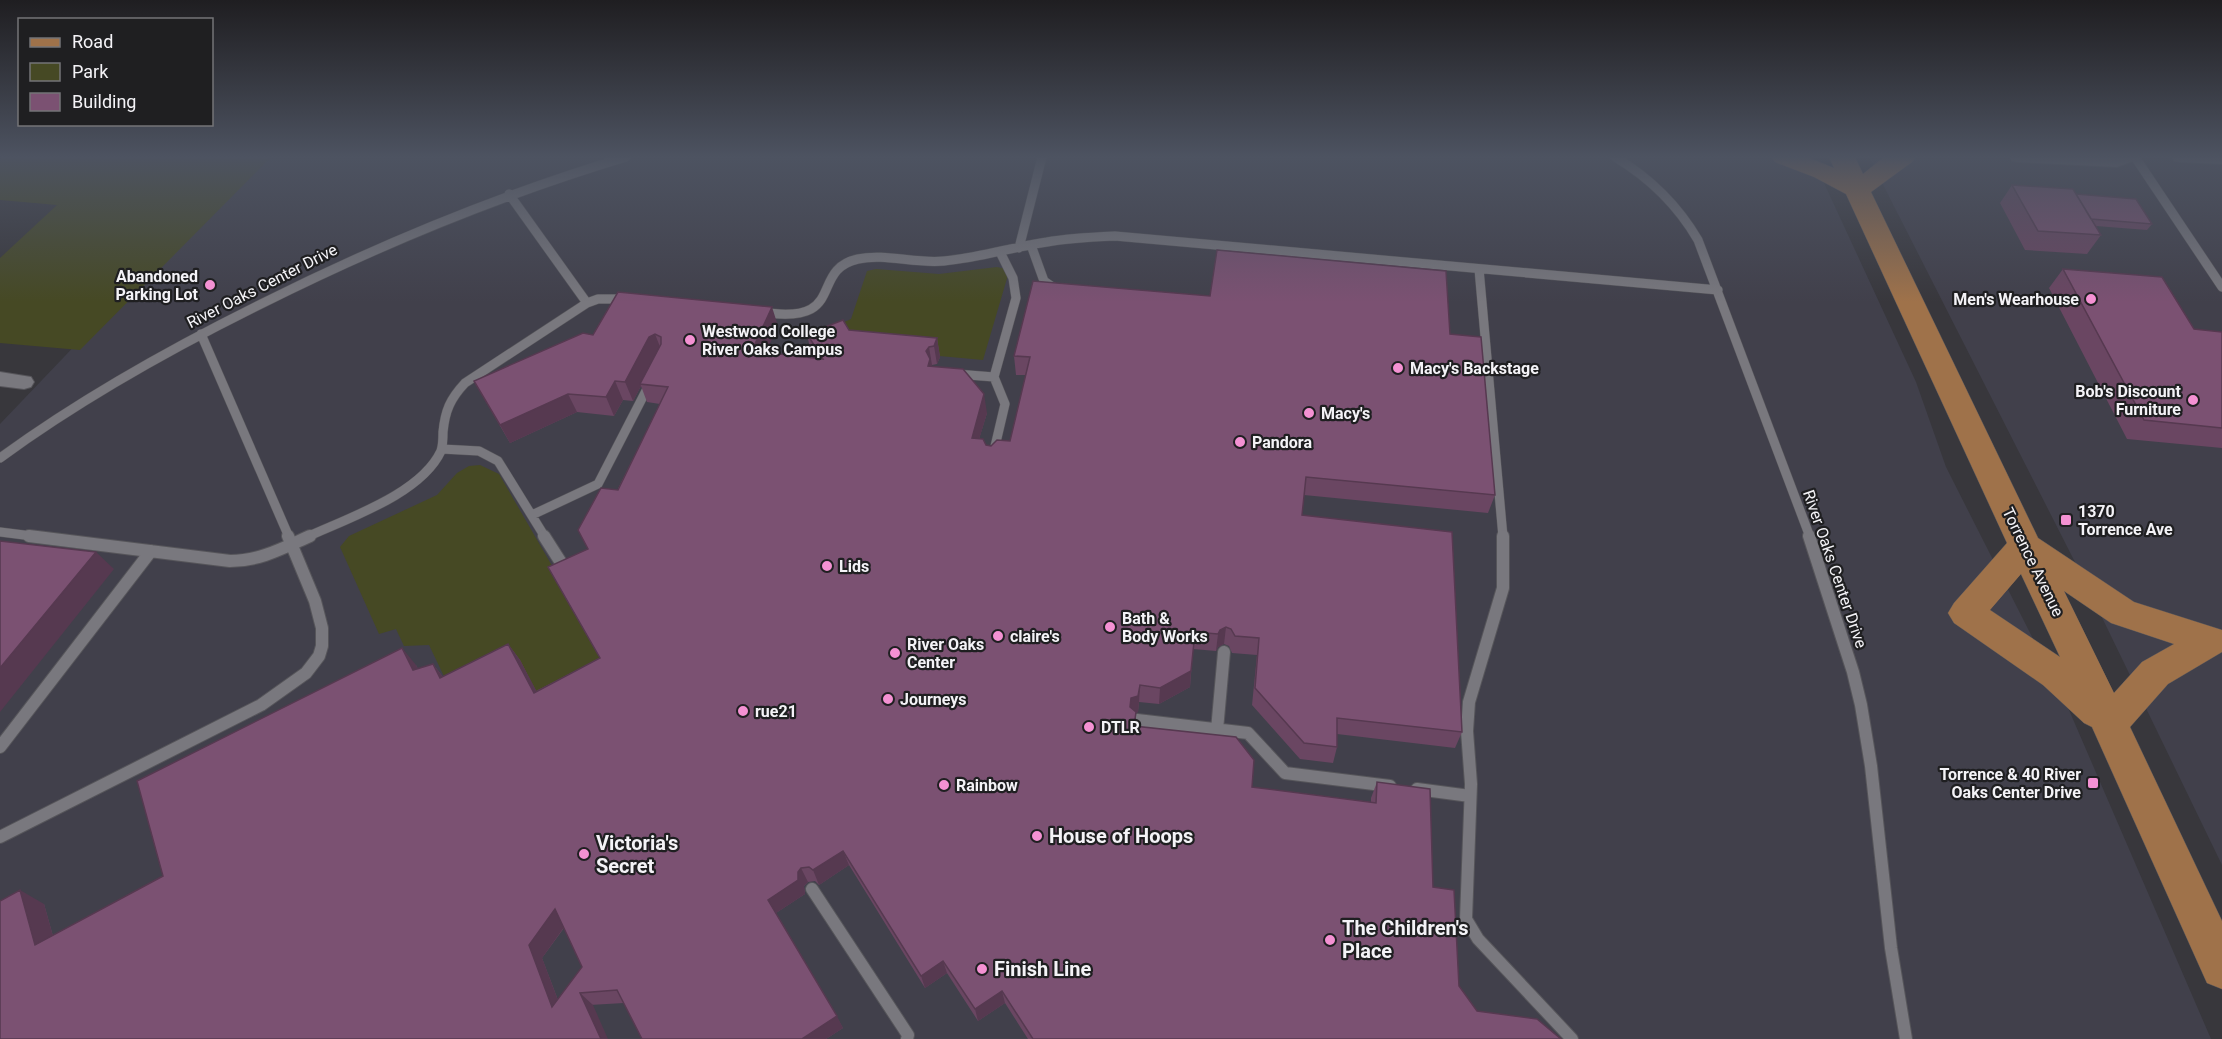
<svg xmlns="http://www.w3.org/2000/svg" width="2222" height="1039" font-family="Roboto,sans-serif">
  <rect width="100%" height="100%" fill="#38373c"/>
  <path fill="#41404b" d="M255 157H1812L1916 382 1946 467 2069 710 2211 1039H0V424Z
    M1869 157H2222V865L2079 570Z"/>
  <path fill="#464924" d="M4 157H271L80 350 0 343V258L57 205 0 200V159Z
    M997 267 1006 269 1008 275 983 360 853 348 831 328 851 319 867 271 876 269 939 274Z
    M480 465 499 474 562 583 610 675 546 709 453 695 429 645 404 646 396 629 379 634 340 547 349 536 437 495 457 473 469 466Z"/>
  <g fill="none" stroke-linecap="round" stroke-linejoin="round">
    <defs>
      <path id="service-far1" d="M1615 157C1650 178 1677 204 1698 240L1810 537
        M2135 157 2222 287
        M509 194 587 303
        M1031 245 1044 281 1057 290
        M1019 248 1042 157
        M1479 269 1503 537
        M761 312C849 326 808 270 858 259 885 253 915 264 944 261 979 258 1012 247 1047 242 1069 238 1092 237 1115 236L1718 290
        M201 334 289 537
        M956 374 994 377
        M442 449 479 451 498 461 545 537
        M993 455 1005 404 994 377 1016 298 1013 278 1000 252
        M0 458C82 398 170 349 261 304 379 245 500 195 626 157
        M532 515 598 484 650 383
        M0 532 40 537
        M307 537C348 518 421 494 441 451 443 445 443 438 443 432 445 411 450 399 465 383L587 303 598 299H626"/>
      <path id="service" d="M29 536 230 561C260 561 283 548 310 536
        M544 536 567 572
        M1503 536V588L1469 702 1467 731 1471 784 1466 919 1478 939 1572 1039
        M1809 536 1853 672 1861 705 1871 766 1891 948 1906 1039
        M1137 720 1248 733 1285 773 1390 786
        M1217 730 1224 652
        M0 747 151 551
        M1417 789 1470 796
        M0 837 261 705 306 673 319 656 322 646V628L315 601 288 536
        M812 889 908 1035 907 1039"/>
      <path id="minor" d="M2009 157H2136L2133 161 2117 167 2018 162 2012 161Z
        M2171 157H2222V164L2180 162 2174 161Z
        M0 372 31 377 34 382 31 387 24 389 0 386Z"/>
      <path id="primary" d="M1771 157H1807L1834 168 1829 157H1855L1863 174 1884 157H1916L1912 162 1871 192 2038 538 2134 602 2222 630V652L2168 684 2130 727 2222 921V989L2207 983 2092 727 2084 723 2043 685 1954 623 1948 613 1954 603 2007 543 1846 194 1814 177 1775 162ZM2021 574 2060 657 1990 610ZM2064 591 2111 623 2174 644 2142 662 2114 693Z"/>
    </defs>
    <use href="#service-far1" stroke="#56555a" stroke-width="10"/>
    <use href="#service" stroke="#56555a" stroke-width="14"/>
    <use href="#minor" stroke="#56555a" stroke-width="2"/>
    <use href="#primary" stroke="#56555a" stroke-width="1"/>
    <use href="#service-far1" stroke="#79787e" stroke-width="9"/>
    <use href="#service" stroke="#79787e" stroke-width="12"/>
    <use href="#minor" fill="#79787e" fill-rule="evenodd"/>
    <use href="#primary" fill="#9f724a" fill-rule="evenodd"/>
  </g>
  <path fill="#6a4662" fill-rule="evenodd" d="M2012 185 2076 194 2152 224 2147 230 2096 226 2101 235 2087 254 2025 250 2000 203Z
    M2063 269 2194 329 2222 332V448L2127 439 2049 288Z
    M778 326 765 352 815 358 811 353 807 334 849 330 937 338 940 357 937 364 932 365 931 366 987 413 979 439 986 445 991 446 1010 441 1026 375H1016L1014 356 1450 334 1495 495 1488 513 1304 495 1302 515 1462 732 1455 748 1337 734V747L1333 763 1300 759 1252 705 1257 655 1232 653 1229 646 1224 644 1218 647 1216 651 1193 649 1190 687 1159 704 1139 702 1138 712 1136 713V726L1252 787 1371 802V798L1377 782 1433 887 1459 986 1477 1011 1561 1039H1028L1005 1003 978 1021 947 973 925 988 849 865 819 885 815 881 808 882 804 886 805 894 776 913 843 1028 826 1039H642L624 1003 0 1039 44 904 53 936 163 876 416 665 418 669 433 664 443 677 508 644 520 660 536 691 600 658 588 549 660 404 647 402 641 386 633 401 623 400 614 416 577 412 510 443 474 381 593 335ZM564 928 582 967 558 1000 542 958Z"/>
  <path fill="#563950" d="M772 307 778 326 755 376 749 357Z
    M655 334 662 352 640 384 641 386 633 401 625 382 649 337Z
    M937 338 940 357 937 364 934 346Z
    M929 347 932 365 931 384 926 351Z
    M615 381 623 400 614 416 606 397Z
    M568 394 577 412 510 443 500 425Z
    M984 394 987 413 974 456 972 438Z
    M96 552 114 569 0 712V668Z
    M1226 627 1224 644 1218 647 1216 651 1218 634 1220 630Z
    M508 644 520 660 546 709 534 693Z
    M402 648 416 665 427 687 413 670Z
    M433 664 446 681 440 678Z
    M1191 671 1190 687 1159 704 1160 688Z
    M1140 685 1139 702 1138 712 1136 713 1134 742 1130 707 1131 698Z
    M843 851 849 865 819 885 813 870Z
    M801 868 808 882 804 886 805 894 776 913 768 900Z
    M20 890 44 904 59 958 35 945Z
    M555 909 567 923 542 958 565 1019 552 1007 529 945Z
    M943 961 947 973 925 988 921 976Z
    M1002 991 1005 1003 978 1021 975 1009Z
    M580 993 593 1005 608 1039H601Z
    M837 1016 843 1028 826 1039H802Z"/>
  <path fill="#7b5172" stroke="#563950" stroke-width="1.5" fill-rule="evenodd" d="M2012 185 2073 189 2101 235 2038 231Z
    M2076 194 2136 199 2152 224 2091 219Z
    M1217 250 1446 271 1450 334 1481 337 1495 495 1306 477 1302 515 1452 532 1462 732 1337 718V747L1304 743 1255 688 1259 638 1235 636 1231 629 1226 627 1220 630 1218 634 1195 632 1191 671 1160 688 1140 685 1138 696 1131 698 1130 707 1136 712 1134 726 1236 737 1254 760 1252 787 1376 803 1377 782 1430 789 1433 887 1454 890 1459 986 1477 1011 1537 1019 1561 1039H1033L1002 991 975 1009 943 961 921 976 843 851 813 870 809 867 801 868 798 872V880L768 900 837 1016 802 1039H642L617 990 580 993 601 1039H0V901L20 890 35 945 163 876 137 781 402 648 413 670 433 664 440 678 508 644 534 693 600 658 548 567 588 549 578 530 601 488 618 490 668 387 640 384 661 344V337L655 334 649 337 625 382 615 381 606 397 568 394 500 425 474 381 583 333 593 335 618 292 772 307 749 357 762 352 823 359 807 334 843 320 849 330 937 338 934 346 929 347 926 351 930 359 928 366 963 369 984 394 972 438 983 439 986 445 991 446 997 440 1010 441 1030 357 1014 356 1033 281 1210 296ZM555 909 582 967 552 1007 529 945Z
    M2063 269 2162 277 2194 329 2222 332V428L2144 420Z
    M0 541 96 552 0 668Z"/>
  <linearGradient id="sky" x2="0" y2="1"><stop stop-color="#1f1e21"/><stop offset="0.52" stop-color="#4d5361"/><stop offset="1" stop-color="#4d5361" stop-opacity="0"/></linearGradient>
  <rect width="2222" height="302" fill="url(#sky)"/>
  <g fill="#f491d3" stroke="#1f1f21" stroke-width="2">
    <circle cx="210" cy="285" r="6"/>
    <circle cx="2091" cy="299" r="6"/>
    <circle cx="690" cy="340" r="6"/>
    <circle cx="1398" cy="368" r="6"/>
    <circle cx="2193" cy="400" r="6"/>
    <circle cx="1309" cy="413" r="6"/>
    <circle cx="1240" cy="442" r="6"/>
    <rect x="2060" y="514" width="12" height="12" rx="3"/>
    <circle cx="827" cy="566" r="6"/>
    <circle cx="1110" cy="627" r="6"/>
    <circle cx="998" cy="636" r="6"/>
    <circle cx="895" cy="653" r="6"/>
    <circle cx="888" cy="699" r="6"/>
    <circle cx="743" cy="711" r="6"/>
    <circle cx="1089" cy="727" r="6"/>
    <rect x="2087" y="777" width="12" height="12" rx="3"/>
    <circle cx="944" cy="785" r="6"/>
    <circle cx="1037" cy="836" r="6"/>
    <circle cx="584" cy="854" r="6"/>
    <circle cx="1330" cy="940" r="6"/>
    <circle cx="982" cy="969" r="6"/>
  </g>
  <g text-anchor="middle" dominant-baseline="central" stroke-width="4.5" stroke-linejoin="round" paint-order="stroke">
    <g font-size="16" font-weight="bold" fill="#f4f3f7" stroke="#1f1f21" text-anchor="start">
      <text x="198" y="276" text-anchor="end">Abandoned<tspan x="198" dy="18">Parking Lot</tspan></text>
      <text x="2079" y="299" text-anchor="end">Men's Wearhouse</text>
      <text x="702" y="331">Westwood College<tspan x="702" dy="18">River Oaks Campus</tspan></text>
      <text x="1410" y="368">Macy's Backstage</text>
      <text x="2181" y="391" text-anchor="end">Bob's Discount<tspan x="2181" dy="18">Furniture</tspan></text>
      <text x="1321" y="413">Macy's</text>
      <text x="1252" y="442">Pandora</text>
      <text x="2078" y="511">1370<tspan x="2078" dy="18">Torrence Ave</tspan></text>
      <text x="839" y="566">Lids</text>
      <text x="1122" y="618">Bath &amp;<tspan x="1122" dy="18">Body Works</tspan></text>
      <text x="1010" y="636">claire's</text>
      <text x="907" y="644">River Oaks<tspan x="907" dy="18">Center</tspan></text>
      <text x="900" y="699">Journeys</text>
      <text x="755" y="711">rue21</text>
      <text x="1101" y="727">DTLR</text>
      <text x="2081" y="774" text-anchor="end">Torrence &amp; 40 River<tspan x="2081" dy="18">Oaks Center Drive</tspan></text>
      <text x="956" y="785">Rainbow</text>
    </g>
    <g font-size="16" fill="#f4f3f7" stroke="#1f1f21">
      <text transform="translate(262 286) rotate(-27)">River Oaks Center Drive</text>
      <text transform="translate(2033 562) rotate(64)">Torrence Avenue</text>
      <text transform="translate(1835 569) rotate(71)">River Oaks Center Drive</text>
    </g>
    <g font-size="20" font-weight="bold" fill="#f4f3f7" stroke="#1f1f21" text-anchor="start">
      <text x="1049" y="836">House of Hoops</text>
      <text x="596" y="843">Victoria's<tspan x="596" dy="23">Secret</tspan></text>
      <text x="1342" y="928">The Children's<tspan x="1342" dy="23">Place</tspan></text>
      <text x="994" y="969">Finish Line</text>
    </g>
  </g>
  <rect x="18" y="18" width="195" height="108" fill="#1f1f21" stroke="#747477" stroke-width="1.5"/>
  <rect x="30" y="38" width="30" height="9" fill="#9f724a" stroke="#747477" stroke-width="1.5"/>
  <text x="72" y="48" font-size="18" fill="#f4f3f7">Road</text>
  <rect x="30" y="63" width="30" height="18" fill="#464924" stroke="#747477" stroke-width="1.5"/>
  <text x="72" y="78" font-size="18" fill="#f4f3f7">Park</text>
  <rect x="30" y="93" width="30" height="18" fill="#7b5172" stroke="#747477" stroke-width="1.5"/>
  <text x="72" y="108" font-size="18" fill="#f4f3f7">Building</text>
</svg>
